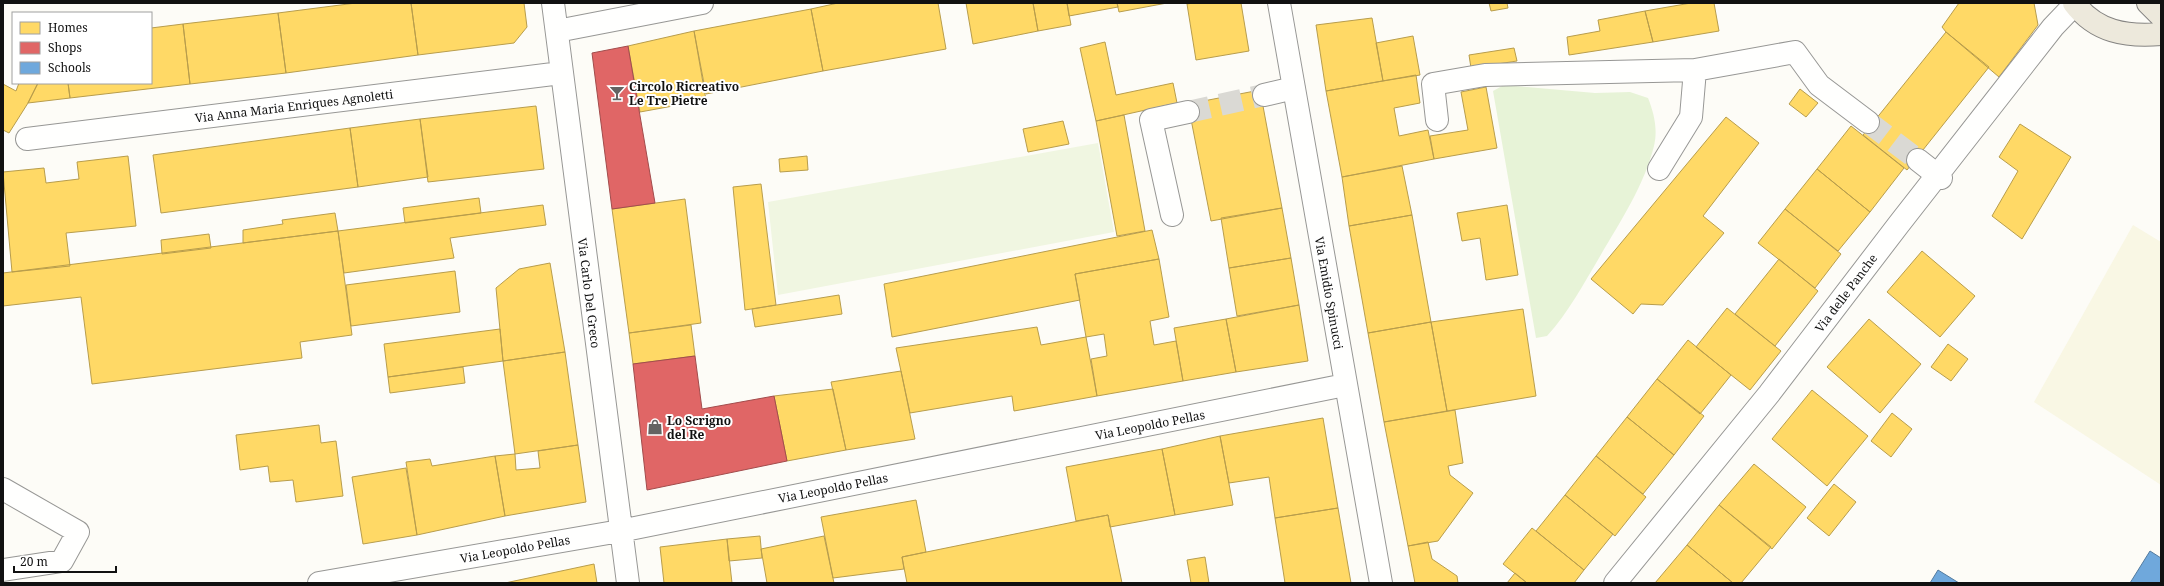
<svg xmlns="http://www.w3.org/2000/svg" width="2164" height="586" font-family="'Noto Serif',serif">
  <rect width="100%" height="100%" fill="#fdfcf7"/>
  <path fill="#f9f7e4" d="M2133 225 2161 242V485L2034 402Z"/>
  <path fill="#e7f3d7" d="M1504 85 1595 93 1630 92 1648 98C1654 113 1658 129 1654 146 1644 186 1620 222 1599 258 1583 285 1568 313 1547 336L1536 338 1493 91Z"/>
  <path fill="#f0f6e1" d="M1098 143 1114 232 778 295 768 202Z"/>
  <path fill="#ffd966" stroke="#b89d4c" d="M356 3H411L418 55 286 73 278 13Z
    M411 3H524L527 27 514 43 418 55Z
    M838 3H938L946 49 823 71 811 9Z
    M966 3H1033L1038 31 973 44Z
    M1033 3H1067L1071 25 1038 31Z
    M1067 3H1117L1118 7 1069 16Z
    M1117 3H1167L1119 12Z
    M1193 3H1241L1249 51 1196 60 1187 4Z
    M1489 3H1507L1508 8 1491 11Z
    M1691 3H1714L1719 31 1653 42 1645 11Z
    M1959 3H2034L2038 25 1999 77 1946 32 1942 27Z
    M811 9 823 71 706 94 694 31Z
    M1645 11 1653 42 1569 55 1567 37 1600 31 1598 20Z
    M278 13 286 73 190 84 183 24Z
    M1372 18 1383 81 1326 91 1316 25Z
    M183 24 190 84 70 98 68 83H151V28Z
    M694 31 706 100 640 112 628 46Z
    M1946 32 1989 67 1907 170 1863 135Z
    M1413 36 1420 75 1383 81 1376 43Z
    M1105 42 1116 95 1173 83 1177 103 1096 121 1080 48Z
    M1514 48 1517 61 1471 68 1469 55Z
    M1416 75 1420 103 1394 108 1399 136 1428 130 1434 159 1342 177 1326 91Z
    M19 83H38L28 103 9 133 3 130V84L16 91Z
    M38 83H68L70 98 28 103Z
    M1486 87 1497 148 1434 159 1430 136 1468 130 1461 92Z
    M1800 89 1818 103 1806 117 1789 104Z
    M1260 90 1282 208 1211 221 1188 104Z
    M536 106 544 169 428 182 420 119Z
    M1124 115 1145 231 1117 236 1096 121Z
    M1726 117 1759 143 1703 216 1724 233 1663 305 1641 304 1633 314 1591 279Z
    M420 119 428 177 358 187 350 128Z
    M1063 121 1069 144 1028 152 1023 129Z
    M2020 124 2071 157 2022 239 1992 216 2018 171 1999 157Z
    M1851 126 1904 168 1870 212 1817 169Z
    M350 128 358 187 161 213 153 155Z
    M128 156 136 226 66 233 70 266 12 272 3 172 44 168 46 183 79 179 77 162Z
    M807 156 808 170 780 172 779 159Z
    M1402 166 1412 215 1349 226 1342 177Z
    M1817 169 1870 212 1838 251 1785 209Z
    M761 184 776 305 745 310 733 187Z
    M479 198 481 213 405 223 403 208Z
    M685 199 701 323 629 333 612 209Z
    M543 205 546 225 450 238 454 258 344 273 338 231Z
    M1507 205 1518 275 1486 280 1480 238 1462 241 1457 213Z
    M1282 208 1291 258 1229 268 1221 218Z
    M1785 209 1841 254 1815 288 1758 243Z
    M335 213 338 231 243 243V230L283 224 282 220Z
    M1412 215 1431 322 1368 333 1349 226Z
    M1152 230 1159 259 1075 274 1080 300 892 337 884 284Z
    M338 231 352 335 300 342 302 358 92 384 81 297 3 306V273Z
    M209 234 211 248 162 254 161 240Z
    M1922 251 1975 296 1940 337 1887 292Z
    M1291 258 1299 305 1237 316 1229 268Z
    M1159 259 1169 317 1150 321 1154 345 1176 341 1183 381 1097 396 1091 359 1107 356 1104 334 1086 337 1075 274Z
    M1779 259 1818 291 1775 346 1735 314Z
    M550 263 565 352 503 361 496 288 519 269Z
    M455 271 460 312 351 326 346 285Z
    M839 295 842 314 755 327 752 309Z
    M1299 305 1308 361 1236 372 1226 319Z
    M1727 308 1781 351 1750 390 1696 347Z
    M1523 309 1536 396 1447 411 1431 322Z
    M1226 319 1236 372 1183 381 1174 328Z
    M1869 319 1921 364 1880 413 1827 367Z
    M1431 322 1447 411 1384 422 1368 333Z
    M691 325 695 356 633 364 629 333Z
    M1037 327 1041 345 1086 337 1097 396 1014 411 1012 396 910 413 896 348Z
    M500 329 503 361 388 377 384 344Z
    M1688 340 1731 375 1700 414 1657 379Z
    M1948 344 1968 359 1951 381 1931 367Z
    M565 352 578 445 515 454 503 361Z
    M463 367 465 383 390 393 388 377Z
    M901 371 915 439 846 450 831 382Z
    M1657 379 1704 416 1674 455 1627 417Z
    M833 389 846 450 787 461 774 396Z
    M1812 390 1868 436 1827 486 1772 439Z
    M1455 410 1463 463 1448 466 1450 475 1473 493 1438 541 1408 546 1384 422Z
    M1892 413 1912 429 1891 457 1871 441Z
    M1627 417 1674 455 1643 494 1596 456Z
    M1323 418 1338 508 1275 518 1269 477 1229 483 1220 436Z
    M319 425 321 443 336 441 343 496 296 502 293 480 270 482 268 466 240 470 236 435Z
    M1220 436 1233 505 1175 515 1162 449Z
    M578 445 586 502 505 516 495 456 515 454 516 470 540 468 538 451Z
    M1162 449 1175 515 1110 527 1108 515 1076 521 1066 467Z
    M495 456 505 516 417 535 406 462 430 459 432 466Z
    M1596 456 1646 497 1615 536 1565 495Z
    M1754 464 1806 507 1772 549 1719 505Z
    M406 468 417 535 363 544 352 477Z
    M1834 484 1856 502 1829 536 1807 518Z
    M1565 495 1613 534 1584 570 1536 531Z
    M916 500 926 552 902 557 904 569 833 578 821 517Z
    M1719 505 1771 547 1741 583H1733L1687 545Z
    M1338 508 1351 583H1285L1275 518Z
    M1108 515 1122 583H907L902 557Z
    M1532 528 1584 570 1574 583H1527L1503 564Z
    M760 536 762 558 729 561 727 539Z
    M824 536 834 583H767L761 549Z
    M727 539 732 583H664L660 547Z
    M1428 542 1432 559 1457 576 1458 583H1415L1408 546Z
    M1687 545 1733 583H1655Z
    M1205 557 1209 583H1191L1187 560Z
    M594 564 597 583H505Z
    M1515 573 1527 583H1507Z"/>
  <path fill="#e06666" stroke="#a24c4c" d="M628 46 655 203 612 209 592 53Z
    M695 356 702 409 774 396 787 461 647 490 633 364Z"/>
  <path fill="#6fa8dc" stroke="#537b9f" d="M2150 551 2161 558V583H2130Z
    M1938 570 1959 583H1930Z"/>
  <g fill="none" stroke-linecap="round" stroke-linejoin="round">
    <path stroke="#dad9d4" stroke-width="22" stroke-dasharray="22 11" stroke-linecap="butt" d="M1188 112 1264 95
      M1868 122 1918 160"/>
    <defs>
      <path id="minor" d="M553 3 628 583
        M1279 3 1381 583
        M557 31 702 3
        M1264 95 1294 88
        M1437 120 1433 84 1485 75 1695 70 1795 52 1819 85 1868 122
        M27 139 561 73
        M1918 160 1941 178
        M1659 169 1691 117 1695 70
        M1172 215 1151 120 1188 112
        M3 489 78 532 62 561 3 570
        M319 583 620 531 1345 385
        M1615 583 1769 394 1899 224 2053 27 2076 3"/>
      <path id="major" d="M2074 3C2096 32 2126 37 2161 34
        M2148 3 2161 16"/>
    </defs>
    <use href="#minor" stroke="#979795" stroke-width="24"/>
    <use href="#major" stroke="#858482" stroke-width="24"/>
    <use href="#minor" stroke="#fffffe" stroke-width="22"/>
    <use href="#major" stroke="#ede9dc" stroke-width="22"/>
  </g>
  <defs>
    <symbol id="bar-bare" viewBox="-9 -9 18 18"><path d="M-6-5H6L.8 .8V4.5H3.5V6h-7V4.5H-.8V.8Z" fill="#646362" stroke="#fff" stroke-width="2.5" paint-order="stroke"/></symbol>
    <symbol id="shop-bare" viewBox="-9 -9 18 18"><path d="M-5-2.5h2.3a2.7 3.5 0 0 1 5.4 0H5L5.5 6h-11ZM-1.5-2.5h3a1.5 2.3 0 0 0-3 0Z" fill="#646362" stroke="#fff" stroke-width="2.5" paint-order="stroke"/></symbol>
  </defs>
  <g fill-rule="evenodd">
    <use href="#bar-bare" x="606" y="82" width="22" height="22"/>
    <use href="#shop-bare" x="644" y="416" width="22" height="22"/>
  </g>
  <g text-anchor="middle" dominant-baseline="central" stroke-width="4" stroke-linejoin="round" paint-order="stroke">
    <g font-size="12" font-weight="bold" fill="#111" stroke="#fff" text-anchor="start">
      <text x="629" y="86">Circolo Ricreativo<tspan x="629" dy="14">Le Tre Pietre</tspan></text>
      <text x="667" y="420">Lo Scrigno<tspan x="667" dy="14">del Re</tspan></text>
    </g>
    <g font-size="12" fill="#111" stroke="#fff">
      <text transform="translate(294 106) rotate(-7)">Via Anna Maria Enriques Agnoletti</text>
      <text transform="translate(589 293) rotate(83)">Via Carlo Del Greco</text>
      <text transform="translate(1329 293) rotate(80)">Via Emidio Spinucci</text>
      <text transform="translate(1846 293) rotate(-53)">Via delle Panche</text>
      <text transform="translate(1150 425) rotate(-11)">Via Leopoldo Pellas</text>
      <text transform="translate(833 488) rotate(-11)">Via Leopoldo Pellas</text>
      <text transform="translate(515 549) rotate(-10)">Via Leopoldo Pellas</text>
    </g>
  </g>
  <rect width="2164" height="586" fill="none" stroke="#111111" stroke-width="8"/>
  <rect x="12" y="12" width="140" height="72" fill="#ffffff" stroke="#a0a0a0"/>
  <rect x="20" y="22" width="20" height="12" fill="#ffd966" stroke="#a0a0a0"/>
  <text x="48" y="32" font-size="12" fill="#111111">Homes</text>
  <rect x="20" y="42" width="20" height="12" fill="#e06666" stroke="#a0a0a0"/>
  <text x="48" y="52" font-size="12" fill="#111111">Shops</text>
  <rect x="20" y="62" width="20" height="12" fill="#6fa8dc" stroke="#a0a0a0"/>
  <text x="48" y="72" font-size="12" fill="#111111">Schools</text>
  <path d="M14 566v6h102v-6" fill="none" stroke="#111111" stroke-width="2"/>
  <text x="20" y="566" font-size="12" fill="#111111" stroke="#ffffff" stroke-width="3" paint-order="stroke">20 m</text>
</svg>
